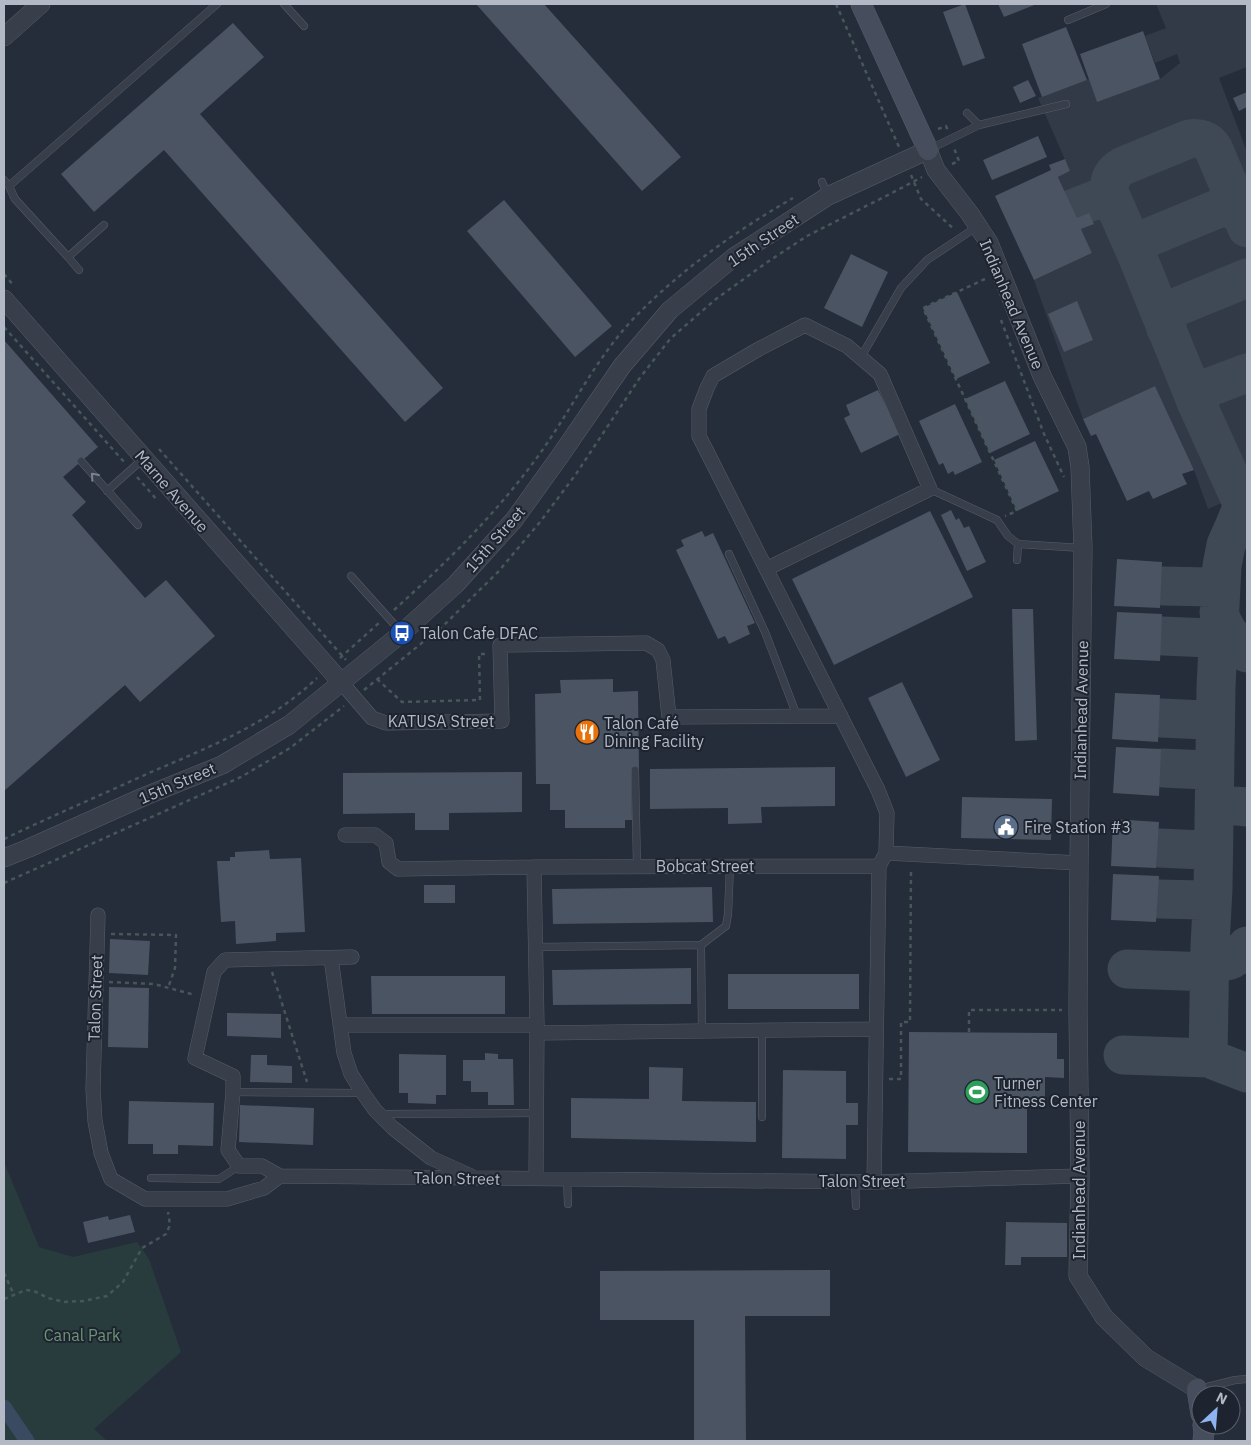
<svg xmlns="http://www.w3.org/2000/svg" width="1251" height="1445" font-family="'IBM Plex Sans',sans-serif">
  <rect width="100%" height="100%" fill="#242d39"/>
  <path fill="#323a47" d="M1156 4H1247V67L1219 78 1247 152V492L1208 509 1194 470 1155 386 1083 419 1034 280 1092 253 1081 229 1094 223 1089 213 1077 218 1058 177 1070 171 1038 98 1089 79 1097 101 1160 79 1180 63 1177 54 1155 63 1145 36 1166 28Z"/>
  <path fill="#293c3d" d="M4 1162 39 1247 73 1257 137 1242 149 1259 181 1352 94 1429 107 1441H4Z"/>
  <g fill="none" stroke-linecap="round" stroke-linejoin="round">
    <path stroke="#3a4a61" stroke-width="15" d="M4 1407 27 1441"/>
    <path stroke="#3f4855" stroke-width="39" d="M1072 209 1110 194
      M1138 258C1138 249 1141 244 1147 238L1222 207 1232 208 1242 217
      M1166 329 1168 317 1174 308 1247 278
      M1197 404 1207 388 1247 373
      M1247 517 1243 518 1234 527 1226 545 1222 566 1216 687 1213 889 1210 945C1220 971 1234 961 1247 946
      M1234 527 1241 510V501L1197 404 1138 258 1110 194C1108 181 1111 173 1123 166L1189 139C1199 137 1208 140 1213 148L1247 228
      M1163 586 1212 587 1221 577
      M1219 612C1224 632 1234 639 1247 653
      M1163 636 1209 638 1215 633 1219 628
      M1161 718 1205 720 1212 715 1215 710
      M1163 768 1206 770 1213 775 1214 779
      M1214 818C1221 802 1232 806 1247 807
      M1159 848 1203 850C1210 852 1211 855 1213 861
      M1159 899 1202 900 1209 896 1213 889
      M1210 945 1208 1058 1247 1073
      M1127 969 1210 972
      M1123 1055 1208 1058"/>
  </g>
  <path fill="#4a5463" d="M476 4H544L681 157 642 191Z
    M965 4 985 58 963 66 943 12Z
    M998 4H1037L1004 17Z
    M233 23 264 57 200 114 443 388 405 422 164 150 94 212 61 174Z
    M1066 27 1087 80 1042 97 1022 44Z
    M1143 31 1160 79 1097 102 1080 54Z
    M1028 80 1036 96 1020 103 1013 87Z
    M1247 92V107L1239 111 1233 98Z
    M1038 136 1047 157 992 180 983 160Z
    M1065 159 1070 171 1058 177 1077 218 1089 213 1094 224 1081 229 1092 253 1034 280 995 196 1051 170 1049 165Z
    M504 200 612 326 575 357 467 231Z
    M851 254 888 272 862 327 824 308Z
    M957 292 990 363 956 379 923 308Z
    M1077 301 1093 340 1064 352 1048 314Z
    M4 340 98 447 63 477 86 502 72 515 145 598 166 580 215 636 140 702 125 685 4 791Z
    M1005 381 1030 434 990 453 965 399Z
    M1155 386 1194 470 1182 474 1187 484 1153 499 1149 491 1127 501 1096 434 1091 436 1083 419Z
    M878 390 900 434 861 453 844 418 850 415 846 405Z
    M955 404 982 462 955 475 953 471 948 474 943 463 939 465 919 421Z
    M1035 441 1059 491 1017 511 994 460Z
    M951 510 956 520 959 518 964 528 969 526 986 562 967 571 941 515Z
    M930 511 973 597 834 665 792 579Z
    M702 531 705 537 713 533 755 623 747 626 750 634 729 644 725 636 718 639 676 550 684 546 681 540Z
    M1117 559 1162 562 1160 608 1114 606Z
    M1012 609H1033L1037 740 1015 741Z
    M1117 612 1162 614 1160 661 1114 659Z
    M613 679V692L638 691 639 769 631 770 632 820H625V828H565V810H550V784H536L535 694 561 693 560 680Z
    M902 682 940 760 906 777 868 698Z
    M1115 693 1160 695 1158 742 1112 739Z
    M1116 747 1161 749 1159 796 1113 793Z
    M835 767V806L761 807 762 823 728 824V808L650 809V769Z
    M522 772V812L449 813V830H415V813L343 814V773Z
    M962 797 1052 799 1051 840 961 838Z
    M1113 819 1159 822 1156 868 1111 866Z
    M269 850 270 859 301 858 305 932 276 933V941L236 944 235 921 221 922 217 861H230V857H235V852Z
    M1113 874 1159 876 1156 922 1111 920Z
    M424 885H455V903H424Z
    M712 887 713 922 553 924 552 889Z
    M110 939 150 941 148 975 109 973Z
    M691 968V1004L553 1005 552 970Z
    M728 974H859V1009H728Z
    M371 976H505V1014H372Z
    M109 987 149 988 148 1048 108 1047Z
    M227 1013 281 1014V1038L227 1036Z
    M909 1032 1057 1033V1059H1064V1078L1045 1077V1108L1027 1107V1153L908 1152Z
    M485 1053 498 1054V1059H513L514 1105H488V1092H471V1081H463V1060H485Z
    M399 1054 446 1055V1095H436V1104L408 1103V1093H399Z
    M251 1055H267V1065L292 1066V1083L250 1082Z
    M649 1067 683 1068 682 1101 756 1102V1142L571 1138V1098L649 1099Z
    M783 1070 846 1071V1103H858V1125H846V1159L782 1158Z
    M129 1101 214 1103 213 1146 178 1145V1154H153V1144H128Z
    M240 1105 314 1108 313 1145 239 1142Z
    M130 1215 135 1232 88 1243 83 1222 108 1216 109 1220Z
    M1006 1222 1067 1223V1257H1021V1265H1005Z
    M830 1270V1316H745L746 1441H694V1320H600V1271Z"/>
  <g fill="none" stroke-linecap="round" stroke-linejoin="round">
    <defs>
      <path id="service" d="M284 4 304 26
        M1068 20 1106 4
        M967 113 979 125
        M928 150 979 125 1066 104
        M4 180 9 186 217 4
        M822 182 828 195
        M9 186 15 199 68 257 104 225
        M68 257 79 270
        M861 357 901 288 927 260 978 226
        M81 461 138 525
        M930 489 997 520 1008 536 1018 544 1082 548
        M107 491 144 458
        M729 554 765 632 797 716
        M1017 560 1018 544
        M351 576 402 633
        M635 770 637 866
        M701 945 726 926 728 914 730 866
        M535 947 701 945 702 1031
        M233 1092 363 1093
        M380 1114 536 1113
        M762 1117V1030
        M151 1178 219 1179 239 1166
        M567 1179 568 1204
        M855 1182 856 1206
        M1199 1389 1235 1380 1247 1379"/>
      <path id="minor" d="M766 569 930 489 880 374 847 346 805 325 757 350 713 376 707 388 699 409V436L878 790 887 813 886 853
        M341 682 372 718 386 723 502 721 500 645 646 643 658 650 663 660 669 717 841 716
        M345 835H375L386 843 389 862 398 869 534 867 879 866 886 853 1079 863
        M534 867 537 1025 536 1179
        M98 915 93 1089 95 1121 101 1153 111 1179 145 1199H227L264 1188 280 1176 874 1182 1080 1176
        M331 958 344 1053 351 1074 363 1093 375 1110 393 1128 431 1158 471 1176
        M340 1025H537
        M537 1033 876 1029
        M280 1176 262 1166H239L228 1150 233 1092V1076L195 1058 214 972 225 960 352 957
        M874 1182 879 866"/>
      <path id="tertiary" d="M4 37 41 4
        M4 299 341 682
        M4 858 29 848 143 797 222 765 289 725 402 633 456 584 514 520 560 456 622 366 670 310 734 257 828 196 928 150 936 170 970 214 989 243 1042 376 1077 447 1080 467 1083 548 1079 863 1078 1010 1080 1176 1078 1276 1104 1317 1146 1358 1197 1389"/>
      <path id="secondary" d="M861 4 928 150
        M1197 1389 1201 1414
        M1203 1425 1204 1432 1203 1441"/>
    </defs>
    <use href="#service" stroke="#565d68" stroke-width="8"/>
    <use href="#minor" stroke="#565d68" stroke-width="15"/>
    <use href="#tertiary" stroke="#565d68" stroke-width="19"/>
    <use href="#secondary" stroke="#565d68" stroke-width="21"/>
    <path stroke="#46575a" stroke-width="2.5" stroke-dasharray="4 4" stroke-linecap="butt" d="M836 4 899 147
      M938 129 946 126 948 131
      M952 164 959 161 954 148
      M911 175 921 199 955 230
      M4 274 14 286
      M985 279 923 308 1017 511 1005 516
      M1001 320 1044 434 1064 477
      M4 327 125 463
      M159 449 346 660
      M137 477 158 501
      M394 610C448 561 498 512 541 452 573 407 597 356 636 316 682 269 736 231 793 198
      M340 658 380 622
      M377 679 402 702 480 700 479 654H487
      M364 690 444 625 498 572 540 522 576 474 639 379 670 339 716 299 766 263 807 236 890 194 922 177
      M4 839C52 816 101 795 149 773 209 747 269 724 317 678
      M4 883 241 777 290 748 344 706
      M111 934 176 935 175 968 168 988
      M272 972 307 1082
      M109 982 154 984 195 995
      M969 1032V1010H1062
      M889 1079H901V1022H910L911 868
      M4 1273 14 1295
      M4 1299 26 1290 34 1291 48 1298 64 1302 83 1301 107 1296 123 1282 142 1248 166 1234 170 1225 168 1212"/>
    <use href="#service" stroke="#383f4a" stroke-width="7"/>
    <use href="#minor" stroke="#383f4a" stroke-width="14"/>
    <use href="#tertiary" stroke="#383f4a" stroke-width="18"/>
    <use href="#secondary" stroke="#464e5d" stroke-width="20"/>
  </g>
  <defs><path id="oneway-chevron" d="M-2-3.5L2.5 0L-2 3.5" fill="none" stroke-width="1.6" stroke-linecap="round" stroke-linejoin="round" transform="scale(1.25)"/></defs>
  <use stroke="#7c838e" href="#oneway-chevron" transform="translate(94 476) rotate(-131)"/>
  <defs>
    <symbol id="bus-disc" viewBox="-11 -11 22 22"><circle r="9.5" fill="#1a4fb4" stroke="#1d242f"/><path d="M-5-6H5V4H4V6H2V4H-2V6H-4V4H-5ZM-3.5-4V0h7V-4ZM-3.5 1.2v1.5H-2V1.2ZM2 1.2v1.5H3.5V1.2Z" fill="#fff"/></symbol>
    <symbol id="restaurant-disc" viewBox="-11 -11 22 22"><circle r="9.5" fill="#e8710a" stroke="#1d242f"/><path d="M-5-6h1v4h1v-4h1v4h1v-4h1v5L-1.5 .5V6h-2V.5L-5-1ZM5-6V6H3V1.5H1.5Q1.5-4 5-6Z" fill="#fff"/></symbol>
    <symbol id="civic-disc" viewBox="-11 -11 22 22"><circle r="9.5" fill="#5c6f8a" stroke="#1d242f"/><path d="M-.6-6.5H3V-4.5H.6V-3L4-1V1h2V6H-6V1h2V-1L-.6-3ZM-1.2 2.5V6h2.4V2.5Z" fill="#fff"/></symbol>
    <symbol id="stadium-disc" viewBox="-11 -11 22 22"><circle r="9.5" fill="#2e9e5b" stroke="#1d242f"/><path d="M0-5a6.5 5 0 1 0 0 10a6.5 5 0 1 0 0-10ZM-3.5-1.8h7v3.6h-7Z" fill="#fff"/></symbol>
  </defs>
  <g fill-rule="evenodd">
    <use href="#bus-disc" x="388" y="619" width="28" height="28"/>
    <use href="#restaurant-disc" x="573" y="718" width="28" height="28"/>
    <use href="#civic-disc" x="992" y="813" width="28" height="28"/>
    <use href="#stadium-disc" x="963" y="1078" width="28" height="28"/>
  </g>
  <g text-anchor="middle" dominant-baseline="central" stroke-width="4" stroke-linejoin="round" paint-order="stroke">
    <g font-size="16" fill="#b3bac6" stroke="#1d242f">
      <text transform="translate(763 240) rotate(-34)">15th Street</text>
      <text transform="translate(1012 304) rotate(67)">Indianhead Avenue</text>
      <text transform="translate(172 491) rotate(49)">Marne Avenue</text>
      <text transform="translate(495 539) rotate(-49)">15th Street</text>
      <text transform="translate(1081 710) rotate(-89)">Indianhead Avenue</text>
      <text x="441" y="721">KATUSA Street</text>
      <text transform="translate(177 783) rotate(-23)">15th Street</text>
      <text x="705" y="866">Bobcat Street</text>
      <text transform="translate(95 998) rotate(-88)">Talon Street</text>
      <text transform="translate(457 1178) rotate(1)">Talon Street</text>
      <text x="862" y="1181">Talon Street</text>
      <text transform="translate(1079 1190) rotate(-90)">Indianhead Avenue</text>
    </g>
    <g font-size="16" fill="#b3bac6" stroke="#1d242f" text-anchor="start">
      <text x="420" y="633">Talon Cafe DFAC</text>
      <text x="604" y="723">Talon Café<tspan x="604" dy="18">Dining Facility</tspan></text>
      <text x="1024" y="827">Fire Station #3</text>
      <text x="994" y="1083">Turner<tspan x="994" dy="18">Fitness Center</tspan></text>
    </g>
    <g font-size="16" fill="#6c9575" stroke="#1d242f">
      <text x="82" y="1335">Canal Park</text>
    </g>
  </g>
  <rect width="1251" height="1445" fill="none" stroke="#b3bac6" stroke-width="10"/>
  <g transform="translate(1216 1410) rotate(26)"><circle r="24" fill="#1d242f" stroke="#59606b"/>
  <path d="M0-4L9 19L0 12L-9 19Z" fill="#8eb3f0"/>
  <text y="-8" font-size="14" font-weight="bold" text-anchor="middle" fill="#b3bac6">N</text>
  </g>
</svg>
